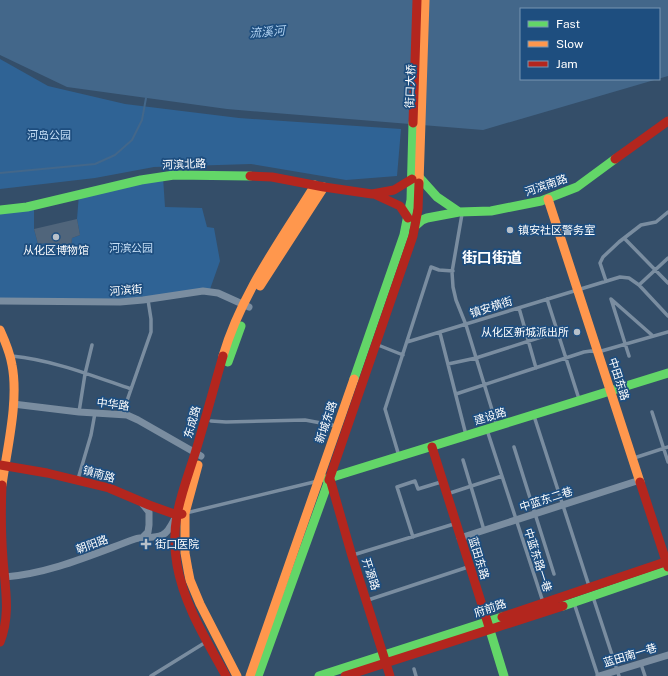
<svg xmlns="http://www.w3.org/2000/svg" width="668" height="676" font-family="'Public Sans','Noto Sans SC',sans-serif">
  <rect width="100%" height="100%" fill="#344e69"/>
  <path fill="#2f6395" d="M0 59 48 86 125 104 239 118 401 129 397 176 346 180 251 164 154 167 95 178 0 189Z
    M163 177 165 207 202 208 207 227 214 228 220 261 209 292 143 300 0 301V209L34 205V229L38 244 46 243 48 252 71 247 72 238 80 235 77 219 79 194Z"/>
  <path fill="#43678a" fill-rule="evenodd" d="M0 0H668V76L483 130 227 109 67 87 0 55ZM521 9H659V79H521Z"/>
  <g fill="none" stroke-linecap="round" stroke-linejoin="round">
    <path stroke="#43678a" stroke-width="2" d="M0 173 95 164 115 155 132 140 142 120 146 98"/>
  </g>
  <path fill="#50657b" d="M77 219 80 235 72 238 71 247 48 252 46 243 38 244 34 229Z"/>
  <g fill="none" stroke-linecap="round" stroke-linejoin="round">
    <path stroke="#7a8da0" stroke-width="3.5" d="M462 214 452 272 453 287 456 300 466 325 497 426
      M624 238 668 283
      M606 281 600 263 603 257 619 242 641 225 656 222 668 212
      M639 285 668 258
      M547 299 579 399
      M519 308 536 368
      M440 333 466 435
      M407 342 620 277 629 278 639 285 668 316
      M378 345 403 355
      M12 356C53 360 93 376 131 389
      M629 356 611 299 653 336
      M448 364 476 358 557 332
      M456 394 584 352 591 351 598 352 668 332
      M79 412 85 374 92 345
      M652 412 668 462
      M122 415 151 332V319L148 300
      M534 416 589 586
      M211 421 226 422 305 420 337 426
      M487 430 543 602
      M514 447 554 574
      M399 456 385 409 431 267 439 270 453 271
      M634 458 668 447
      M463 460 484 530
      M78 479 91 435 95 413
      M447 494 502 476
      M186 513 318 481
      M413 537 397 487 415 481 418 489 441 482
      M353 555 454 524
      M593 597 619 676
      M368 600 468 567
      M574 603 598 676
      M641 664 645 676
      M414 669 416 676
      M151 676 206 642"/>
    <path stroke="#7a8da0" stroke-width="7" d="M0 301 120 302 143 300 203 291 218 293 249 307
      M13 404 79 412 127 415 138 420 201 456
      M141 502 149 512V525L148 532 143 537
      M460 538 640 480
      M5 577C51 573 91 555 135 539 143 536 155 539 162 535 168 533 172 524 175 518
      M599 676 668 655"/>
    <path stroke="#63d668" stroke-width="9" d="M419 177 437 197 459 212
      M0 210 27 207 141 180 174 175 250 176
      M415 226 422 220 427 218 459 212 491 211 541 201 577 187 615 159
      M228 362 241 326
      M354 379 404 235 411 200 413 123
      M326 479 668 373
      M563 606 668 570
      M489 627 504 676
      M258 676 329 480
      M319 676 502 617"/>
    <path stroke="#ff974d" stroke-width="9" d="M419 183 425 0
      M548 199 640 482
      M260 286 324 187
      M0 330C5 341 10 353 12 365 19 401 7 448 2 485
      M223 356C241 294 281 240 315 185
      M198 465 185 513V553L188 570 190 580 200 604 237 676
      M250 676 354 379"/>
    <path stroke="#b3261e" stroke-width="9" d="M413 123 417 0
      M615 159 668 121
      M250 176 272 177 324 187 372 194 394 190 412 179
      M374 194 400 206 408 218
      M223 356C214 387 206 417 197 447 184 490 169 519 177 565 184 605 207 641 226 676
      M432 447 489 627
      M0 465 47 473 109 488 149 505 177 515 182 514
      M330 479 352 556 390 676
      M329 480 413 236 418 209 419 183
      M640 482 668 567
      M502 617 668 561
      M0 642C11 615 5 587 3 559 1 534 1 510 2 485
      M345 676 563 606"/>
  </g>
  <g fill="#b8c1ca" stroke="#1e4e7f" stroke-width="1.5">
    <circle cx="510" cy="230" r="4"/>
    <circle cx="56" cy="237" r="4"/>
    <circle cx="577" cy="332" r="4"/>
    <path d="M144 538h4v4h4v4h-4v4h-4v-4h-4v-4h4z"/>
  </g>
  <g text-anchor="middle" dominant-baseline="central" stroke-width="3.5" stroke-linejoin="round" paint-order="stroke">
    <g font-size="11" fill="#fff" stroke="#1e4e7f">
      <text transform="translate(410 86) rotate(-88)">街口大桥</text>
      <text transform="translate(184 164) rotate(-2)">河滨北路</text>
      <text transform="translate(546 185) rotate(-19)">河滨南路</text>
      <text transform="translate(126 290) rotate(-4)">河滨街</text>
      <text transform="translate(491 307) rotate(-18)">镇安横街</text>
      <text transform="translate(619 379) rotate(72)">中田东路</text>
      <text transform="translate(113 404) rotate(7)">中华路</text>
      <text transform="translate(490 416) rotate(-17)">建设路</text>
      <text transform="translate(192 422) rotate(-74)">东成路</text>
      <text transform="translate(326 422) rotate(-71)">新城东路</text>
      <text transform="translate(99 474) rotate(16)">镇南路</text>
      <text transform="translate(546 499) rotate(-18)">中蓝东二巷</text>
      <text transform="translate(92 544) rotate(-20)">朝阳路</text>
      <text transform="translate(479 558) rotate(73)">蓝田东路</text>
      <text transform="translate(538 560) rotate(72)">中蓝东路一巷</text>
      <text transform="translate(371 574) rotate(72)">开源路</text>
      <text transform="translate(490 608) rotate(-18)">府前路</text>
      <text transform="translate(630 655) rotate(-17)">蓝田南一巷</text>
    </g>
    <g font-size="11" fill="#c6dff6" stroke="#1e4e7f">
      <text x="49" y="135">河岛公园</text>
      <text x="131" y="248">河滨公园</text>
    </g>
    <g font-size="11" fill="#fff" stroke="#1e4e7f" text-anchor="start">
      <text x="518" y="230">镇安社区警务室</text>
      <text x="56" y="250" text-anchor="middle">从化区博物馆</text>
      <text x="569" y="332" text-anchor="end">从化区新城派出所</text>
      <text x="155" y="544">街口医院</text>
    </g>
    <g font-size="12" font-style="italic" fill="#aed0f0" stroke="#1e4e7f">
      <text transform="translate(267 32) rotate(-5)">流溪河</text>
    </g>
    <g font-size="15" font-weight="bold" fill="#fff" stroke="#1e4e7f">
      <text x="492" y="257">街口街道</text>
    </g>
  </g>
  <rect x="520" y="8" width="140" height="72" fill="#1e4e7f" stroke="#7895b2"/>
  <rect x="528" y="21" width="20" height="6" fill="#63d668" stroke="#7895b2"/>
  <text x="556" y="28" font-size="12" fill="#ffffff">Fast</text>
  <rect x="528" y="41" width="20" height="6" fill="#ff974d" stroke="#7895b2"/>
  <text x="556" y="48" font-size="12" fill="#ffffff">Slow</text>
  <rect x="528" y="61" width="20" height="6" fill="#b3261e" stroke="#7895b2"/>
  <text x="556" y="68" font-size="12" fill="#ffffff">Jam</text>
</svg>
